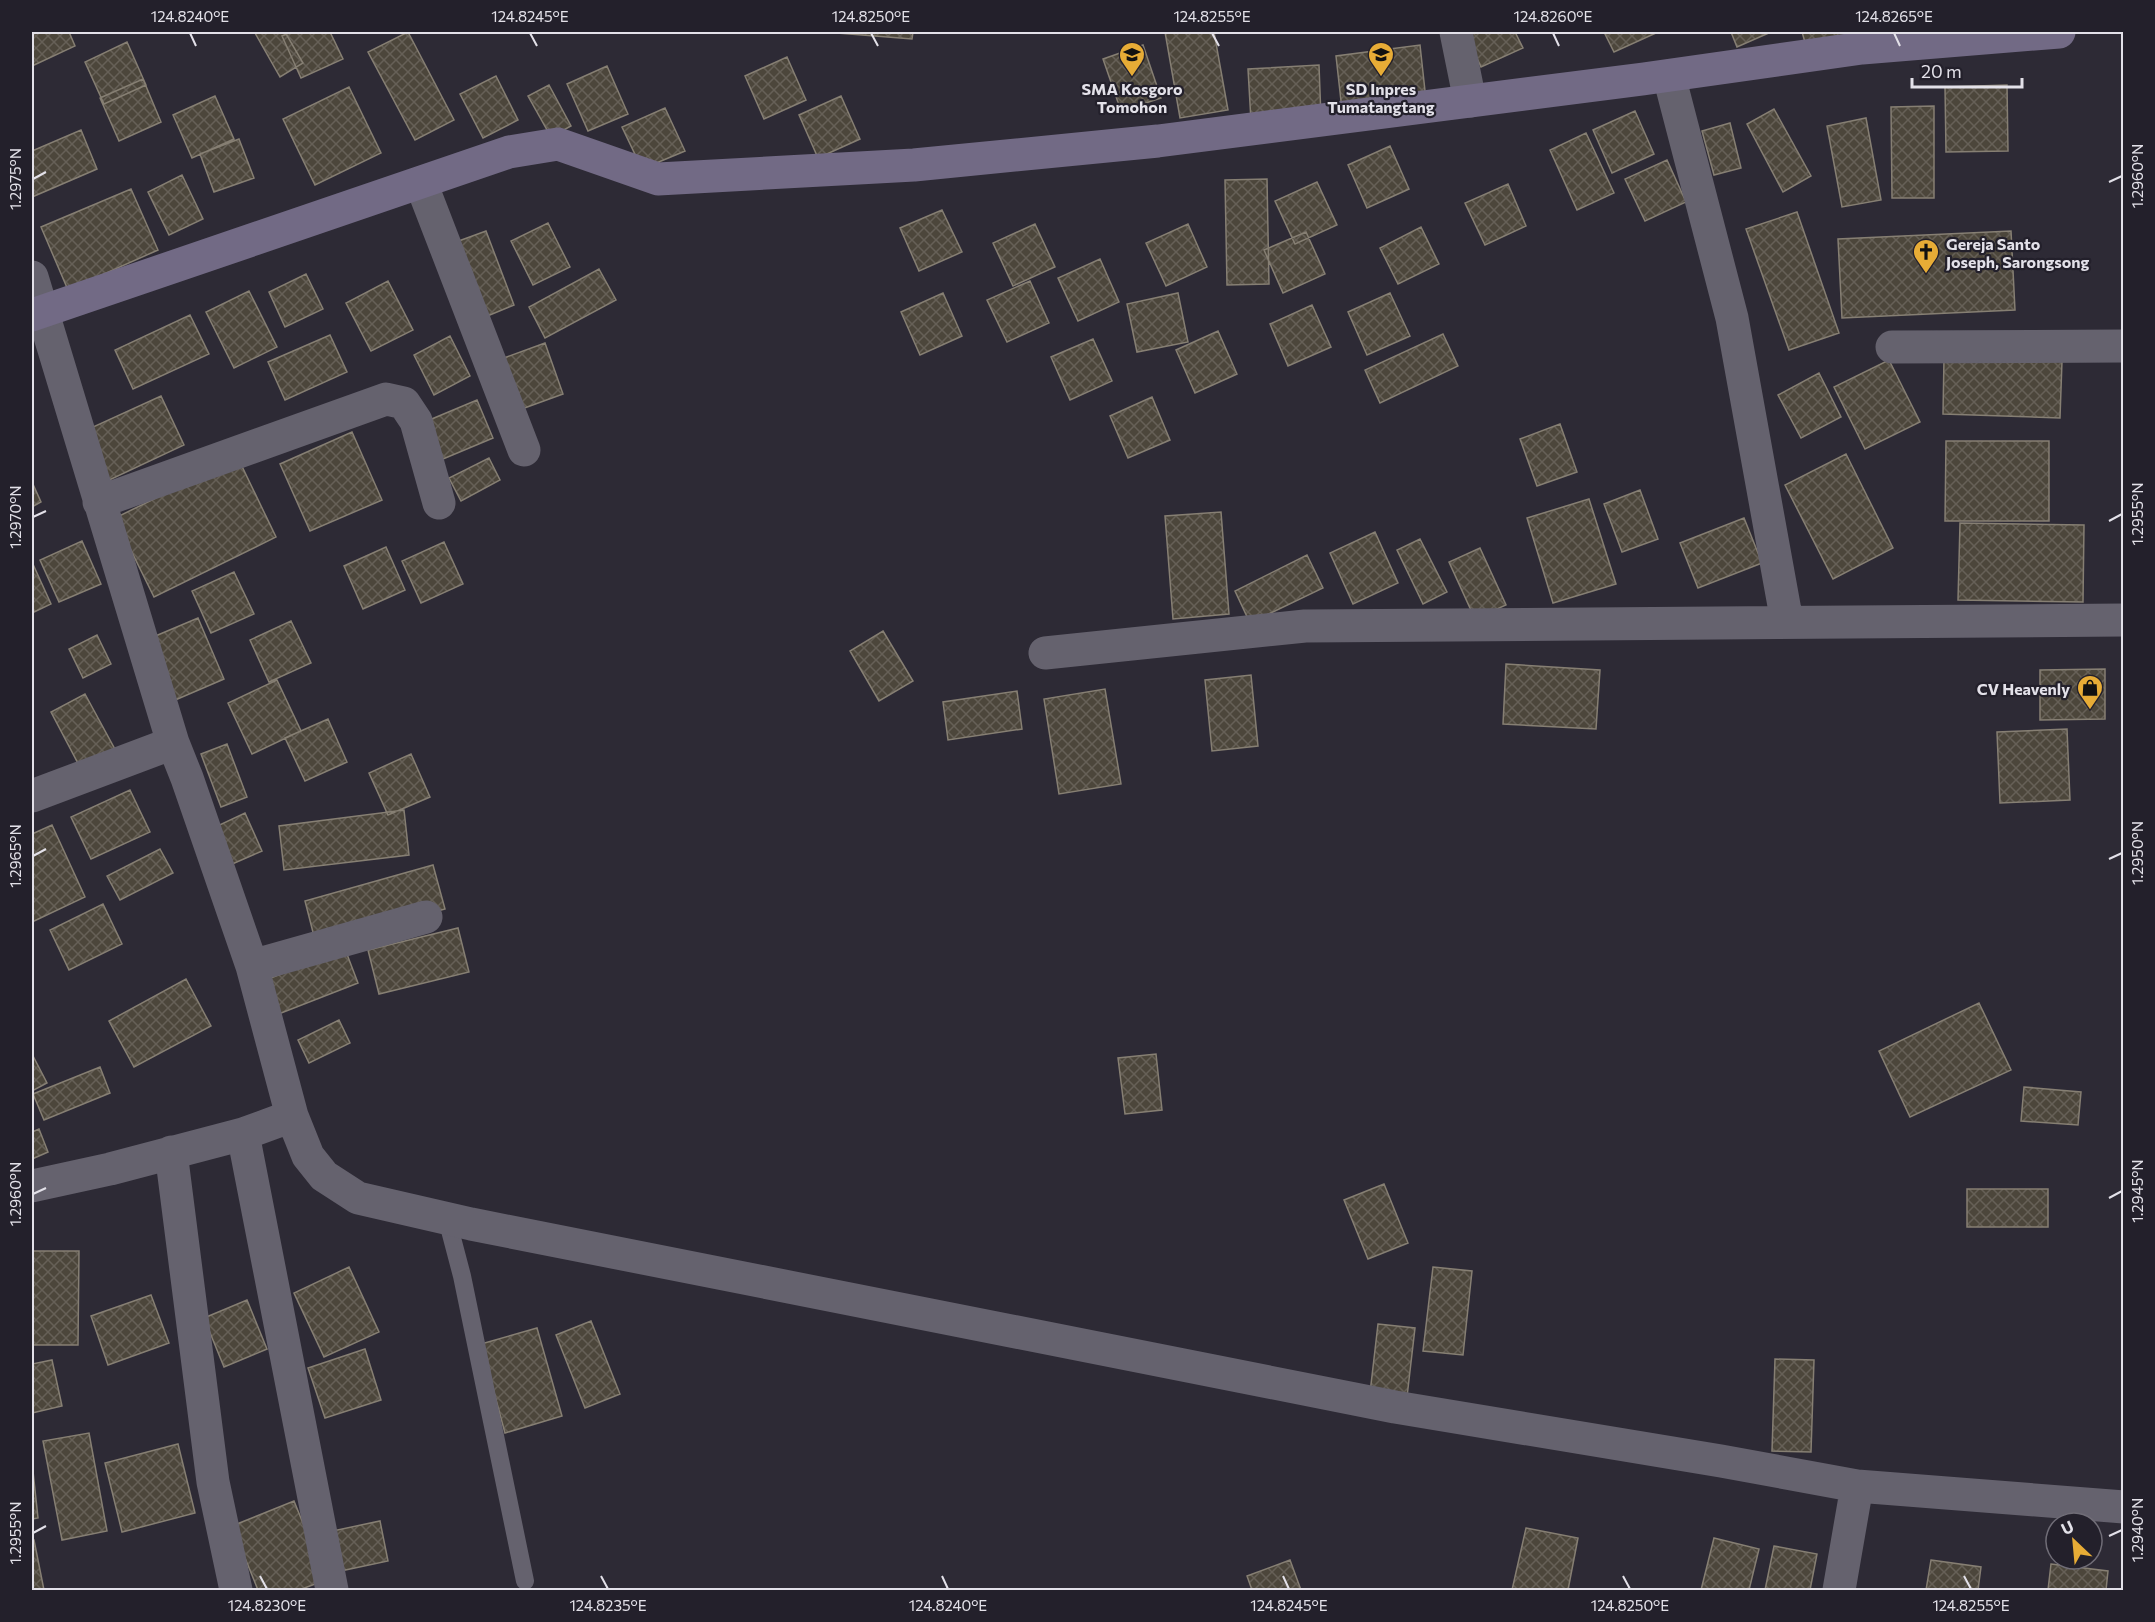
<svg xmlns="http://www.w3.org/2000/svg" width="2155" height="1622" font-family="Commissioner,sans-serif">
  <defs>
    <pattern id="building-cross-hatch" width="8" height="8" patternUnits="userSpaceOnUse" patternTransform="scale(1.5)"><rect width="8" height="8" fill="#4c463b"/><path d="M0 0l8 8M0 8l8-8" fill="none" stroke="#666057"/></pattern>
  </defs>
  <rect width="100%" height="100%" fill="#2d2a35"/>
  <path fill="url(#building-cross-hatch)" stroke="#867f73" stroke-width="1.5" d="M32 32H69L75 46 32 66Z
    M258 32H285L303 63 280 77 255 33Z
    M291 32H330L343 59 301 78 282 36Z
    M408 32 454 120 415 140 368 52Z
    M824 32H913L912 39Z
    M1165 32H1214L1228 110 1180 118Z
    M1465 32H1515L1523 48 1481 67Z
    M1604 32H1655L1656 33 1614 52Z
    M1731 32H1771L1737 47Z
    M1802 32H1852L1853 34 1807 49Z
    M127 42 146 85 104 104 85 62Z
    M1143 45 1161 98 1121 111 1103 59Z
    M1420 45 1426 100 1342 110 1336 56Z
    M787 57 806 100 764 119 745 76Z
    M1319 65 1321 118 1251 121 1248 69Z
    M607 66 628 114 588 131 567 84Z
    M496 76 518 120 483 138 460 94Z
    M143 79 161 122 119 141 100 98Z
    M549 85 571 126 551 137 528 96Z
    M2007 85 2008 151 1946 152 1945 87Z
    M349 87 381 153 315 185 283 119Z
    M215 96 234 139 192 158 173 115Z
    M841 96 860 139 818 158 799 115Z
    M1934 106V198H1892L1891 107Z
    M665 108 685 151 642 169 622 127Z
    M1774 109 1811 176 1783 192 1747 124Z
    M1635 111 1654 154 1612 173 1593 130Z
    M1866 118 1881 200 1842 207 1827 126Z
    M1730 123 1741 168 1714 175 1702 131Z
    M81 130 97 169 32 197V151Z
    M1586 133 1614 193 1577 210 1550 150Z
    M239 139 254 178 214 192 200 154Z
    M1390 146 1409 189 1367 208 1348 165Z
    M1667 160 1686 202 1645 221 1625 179Z
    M182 175 203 219 169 235 148 192Z
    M1267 179 1269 284 1227 285 1225 180Z
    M1317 182 1337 225 1295 244 1275 201Z
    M1508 184 1526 226 1485 245 1465 203Z
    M131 189 158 250 68 290 41 227Z
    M942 210 962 252 919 271 900 228Z
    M1797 212 1839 333 1789 350 1746 229Z
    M548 223 570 267 533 285 511 241Z
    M1035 224 1055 267 1013 286 993 243Z
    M1188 224 1207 267 1166 286 1146 243Z
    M1421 227 1439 264 1398 284 1380 248Z
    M486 231 514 305 485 317 456 242Z
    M2011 231 2015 310 1842 318 1838 239Z
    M1306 232 1325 274 1283 293 1264 250Z
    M1100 259 1119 302 1078 321 1058 278Z
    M599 269 616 300 545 338 529 307Z
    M306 274 323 309 285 327 269 292Z
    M388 281 413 330 371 351 346 303Z
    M1030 281 1049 323 1007 342 987 300Z
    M249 291 277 347 234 368 206 312Z
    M943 293 962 336 920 355 901 312Z
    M1178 293 1188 342 1137 352 1127 304Z
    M1390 293 1410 336 1367 355 1348 312Z
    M1312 305 1331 347 1288 366 1270 324Z
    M190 315 209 354 133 389 115 350Z
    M1218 331 1237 374 1195 393 1176 350Z
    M1443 334 1458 366 1380 403 1365 370Z
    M330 335 347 372 285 400 268 362Z
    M450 336 470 376 434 395 414 355Z
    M1093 339 1112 381 1070 400 1051 357Z
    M545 343 563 394 519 410 501 359Z
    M1944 358 2062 361 2060 418 1943 414Z
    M1889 360 1920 422 1865 449 1834 387Z
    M1819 373 1841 417 1801 438 1778 395Z
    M161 396 184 445 105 482 82 432Z
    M1152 397 1170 440 1128 458 1110 416Z
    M477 400 493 438 443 459 427 421Z
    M1560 424 1577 472 1537 486 1520 439Z
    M352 432 382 500 310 531 280 464Z
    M1946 441H2049V521H1945Z
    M1846 454 1893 548 1833 579 1785 485Z
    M238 458 276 537 154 597 115 518Z
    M489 458 500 480 461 501 449 478Z
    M32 482 41 502 32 507Z
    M1640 490 1658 539 1622 552 1604 504Z
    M1589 499 1616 584 1553 603 1527 518Z
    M1221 512 1229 614 1173 619 1165 516Z
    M1744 518 1762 563 1698 588 1680 543Z
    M1960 523 2084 525 2083 602 1958 600Z
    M1375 532 1398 583 1353 604 1330 553Z
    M1420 539 1447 592 1423 604 1397 550Z
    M82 541 101 584 59 602 40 560Z
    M444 542 463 584 421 603 402 561Z
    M386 547 405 590 363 609 344 566Z
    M1480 548 1506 605 1475 619 1449 562Z
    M1307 555 1323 588 1250 623 1235 591Z
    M32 562 51 604 32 613Z
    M234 572 254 614 211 633 192 591Z
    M198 618 224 679 173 701 146 640Z
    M291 621 311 663 269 682 250 640Z
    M883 631 913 681 879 701 850 651Z
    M97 635 111 664 83 678 69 649Z
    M1506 664 1600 670 1596 729 1503 724Z
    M2105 669V719L2040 720V670Z
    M1251 675 1258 746 1212 751 1205 680Z
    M277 680 301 731 252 754 228 703Z
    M1105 689 1121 784 1059 794 1044 699Z
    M1017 691 1022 729 948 740 943 702Z
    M85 694 117 753 82 771 51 712Z
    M328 719 347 762 305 781 285 738Z
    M2067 729 2070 800 2000 803 1997 732Z
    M227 744 247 797 221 807 201 754Z
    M411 754 430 797 388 815 369 773Z
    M130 790 150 832 91 859 71 817Z
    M404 810 409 855 284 870 279 826Z
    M245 813 262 851 230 865 213 828Z
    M52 825 85 897 32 922V834Z
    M160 849 173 873 120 900 107 876Z
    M433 865 445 909 316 944 305 901Z
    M103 904 122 944 69 970 50 930Z
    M458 928 469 972 379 994 368 950Z
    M345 949 358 983 276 1015 263 981Z
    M186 979 211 1026 134 1067 109 1021Z
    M1979 1003 2011 1070 1910 1117 1879 1051Z
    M339 1020 350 1043 309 1063 298 1040Z
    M32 1054 47 1083 32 1091Z
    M1156 1054 1162 1110 1125 1114 1118 1058Z
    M100 1067 110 1093 44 1120 33 1094Z
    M2024 1087 2081 1092 2078 1125 2021 1121Z
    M39 1129 48 1152 32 1159V1132Z
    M1384 1184 1408 1243 1368 1259 1344 1200Z
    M1967 1189H2048V1227H1967Z
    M32 1251H79L78 1345H32Z
    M349 1267 379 1332 324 1357 294 1293Z
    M1433 1267 1472 1271 1463 1355 1423 1351Z
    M151 1295 169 1343 108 1365 91 1316Z
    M247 1300 267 1349 224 1367 204 1318Z
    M591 1321 620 1394 585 1408 556 1335Z
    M1378 1324 1415 1328 1407 1397 1370 1393Z
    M537 1328 562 1416 505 1433 481 1344Z
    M365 1349 381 1400 325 1418 308 1368Z
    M1775 1359 1814 1360 1811 1452 1772 1451Z
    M52 1360 62 1406 32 1413V1364Z
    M89 1433 107 1531 62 1540 43 1441Z
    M178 1444 195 1513 122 1532 105 1463Z
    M32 1462 38 1518 32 1519Z
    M294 1501 326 1580 299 1590H258L232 1526Z
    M380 1521 388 1561 331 1573 323 1533Z
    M1526 1528 1578 1538 1568 1590H1512Z
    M1714 1538 1759 1549 1749 1590H1701Z
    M32 1540H34L44 1590H32Z
    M1774 1546 1817 1554 1810 1590H1765Z
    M1290 1560 1301 1590H1252L1247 1576Z
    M1931 1560 1981 1567 1978 1590H1926Z
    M2051 1564 2108 1571 2106 1590H2048Z"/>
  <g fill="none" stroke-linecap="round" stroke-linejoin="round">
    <path stroke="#65626e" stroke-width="18" d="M447 1219 462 1276 525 1581"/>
    <path stroke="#65626e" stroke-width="33" d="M1456 32 1470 101
      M1669 76 1732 318 1787 622
      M421 183 524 450
      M32 277 173 743 187 778 252 966 292 1116 308 1156 324 1176 358 1198 471 1224 1395 1407 1721 1461 1857 1486 2124 1507
      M1892 347 2124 346
      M99 502 386 399 404 403 416 421 439 503
      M1045 653 1305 626 2124 620
      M32 796 173 743
      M252 966 426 917
      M243 1134 332 1590
      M171 1152 213 1482 236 1590
      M32 1186 110 1169 243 1134 292 1116
      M1839 1590 1857 1486"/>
    <path stroke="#726a85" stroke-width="33" d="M32 315 509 152 558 144 658 179 914 165 1158 141 1643 79 1862 48 2059 32"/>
  </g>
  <path fill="none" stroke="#e3e1e9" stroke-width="2" d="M190 33 196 46M530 33 537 46M871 33 878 46M1212 33 1219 46M1553 33 1559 46M1894 33 1900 46M33 179 46 172M2109 182 2122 176M33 517 46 511M2109 521 2122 514M33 856 46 849M2109 859 2122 853M33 1194 46 1188M2109 1198 2122 1191M33 1533 46 1526M2109 1536 2122 1530M260 1576 267 1589M601 1576 608 1589M942 1576 948 1589M1283 1576 1289 1589M1623 1576 1630 1589M1964 1576 1971 1589"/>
  <defs>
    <symbol id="school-pin" viewBox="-11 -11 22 30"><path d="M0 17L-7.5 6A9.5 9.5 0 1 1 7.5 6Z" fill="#e7ac36" stroke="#23202b"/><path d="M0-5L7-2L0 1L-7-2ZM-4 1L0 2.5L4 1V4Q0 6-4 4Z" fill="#111"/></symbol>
    <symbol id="church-pin" viewBox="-11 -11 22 30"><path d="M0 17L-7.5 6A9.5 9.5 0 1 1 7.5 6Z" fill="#e7ac36" stroke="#23202b"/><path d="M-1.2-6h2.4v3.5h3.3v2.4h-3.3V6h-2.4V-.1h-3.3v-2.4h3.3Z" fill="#111"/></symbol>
    <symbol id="shop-pin" viewBox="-11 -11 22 30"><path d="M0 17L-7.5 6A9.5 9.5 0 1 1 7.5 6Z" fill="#e7ac36" stroke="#23202b"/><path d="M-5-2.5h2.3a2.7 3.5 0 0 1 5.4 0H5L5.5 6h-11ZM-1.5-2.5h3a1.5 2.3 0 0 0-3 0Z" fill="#111"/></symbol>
  </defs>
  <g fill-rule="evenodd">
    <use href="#school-pin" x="1117" y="40" width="30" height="40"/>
    <use href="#school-pin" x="1366" y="40" width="30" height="40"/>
    <use href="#church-pin" x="1911" y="237" width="30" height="40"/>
    <use href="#shop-pin" x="2075" y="673" width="30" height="40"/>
  </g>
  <g text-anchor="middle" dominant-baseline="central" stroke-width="4.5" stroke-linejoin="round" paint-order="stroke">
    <g font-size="16" font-weight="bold" fill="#e3e1e9" stroke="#23202b">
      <text x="1132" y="88">SMA Kosgoro<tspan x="1132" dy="18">Tomohon</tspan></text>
      <text x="1381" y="88">SD Inpres<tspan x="1381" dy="18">Tumatangtang</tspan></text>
      <text x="1946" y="243" text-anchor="start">Gereja Santo<tspan x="1946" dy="18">Joseph, Sarongsong</tspan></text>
      <text x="2070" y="688" text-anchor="end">CV Heavenly</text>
    </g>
  </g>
  <rect width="2155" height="1622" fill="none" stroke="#23202b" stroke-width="66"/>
  <g transform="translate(2074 1541) rotate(334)"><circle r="28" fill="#23202b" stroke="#706d77" stroke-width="1.5"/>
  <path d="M0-4.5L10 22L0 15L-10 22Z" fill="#e7ac36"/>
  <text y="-9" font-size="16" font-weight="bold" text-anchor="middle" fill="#e3e1e9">U</text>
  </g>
  <path d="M1912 78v9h110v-9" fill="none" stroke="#e3e1e9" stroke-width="3"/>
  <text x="1921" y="78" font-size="18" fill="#e3e1e9" stroke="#23202b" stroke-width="4.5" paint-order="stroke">20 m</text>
  <rect x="33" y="33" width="2089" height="1556" fill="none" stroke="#e3e1e9" stroke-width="2"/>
  <g font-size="15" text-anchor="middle" fill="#e3e1e9">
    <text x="190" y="22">124.8240°E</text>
    <text x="530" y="22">124.8245°E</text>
    <text x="871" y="22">124.8250°E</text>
    <text x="1212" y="22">124.8255°E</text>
    <text x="1553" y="22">124.8260°E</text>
    <text x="1894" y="22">124.8265°E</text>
    <text transform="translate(2138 176) rotate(-90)" y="5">1.2960°N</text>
    <text transform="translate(16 179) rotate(-90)" y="5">1.2975°N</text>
    <text transform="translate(2138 514) rotate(-90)" y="5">1.2955°N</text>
    <text transform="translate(16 517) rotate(-90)" y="5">1.2970°N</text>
    <text transform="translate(2138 853) rotate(-90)" y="5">1.2950°N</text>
    <text transform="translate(16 856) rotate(-90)" y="5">1.2965°N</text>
    <text transform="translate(2138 1191) rotate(-90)" y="5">1.2945°N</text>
    <text transform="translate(16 1194) rotate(-90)" y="5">1.2960°N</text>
    <text transform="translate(2138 1530) rotate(-90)" y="5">1.2940°N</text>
    <text transform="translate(16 1533) rotate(-90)" y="5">1.2955°N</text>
    <text x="267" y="1611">124.8230°E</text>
    <text x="608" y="1611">124.8235°E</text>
    <text x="948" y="1611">124.8240°E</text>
    <text x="1289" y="1611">124.8245°E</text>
    <text x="1630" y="1611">124.8250°E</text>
    <text x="1971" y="1611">124.8255°E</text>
  </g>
</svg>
